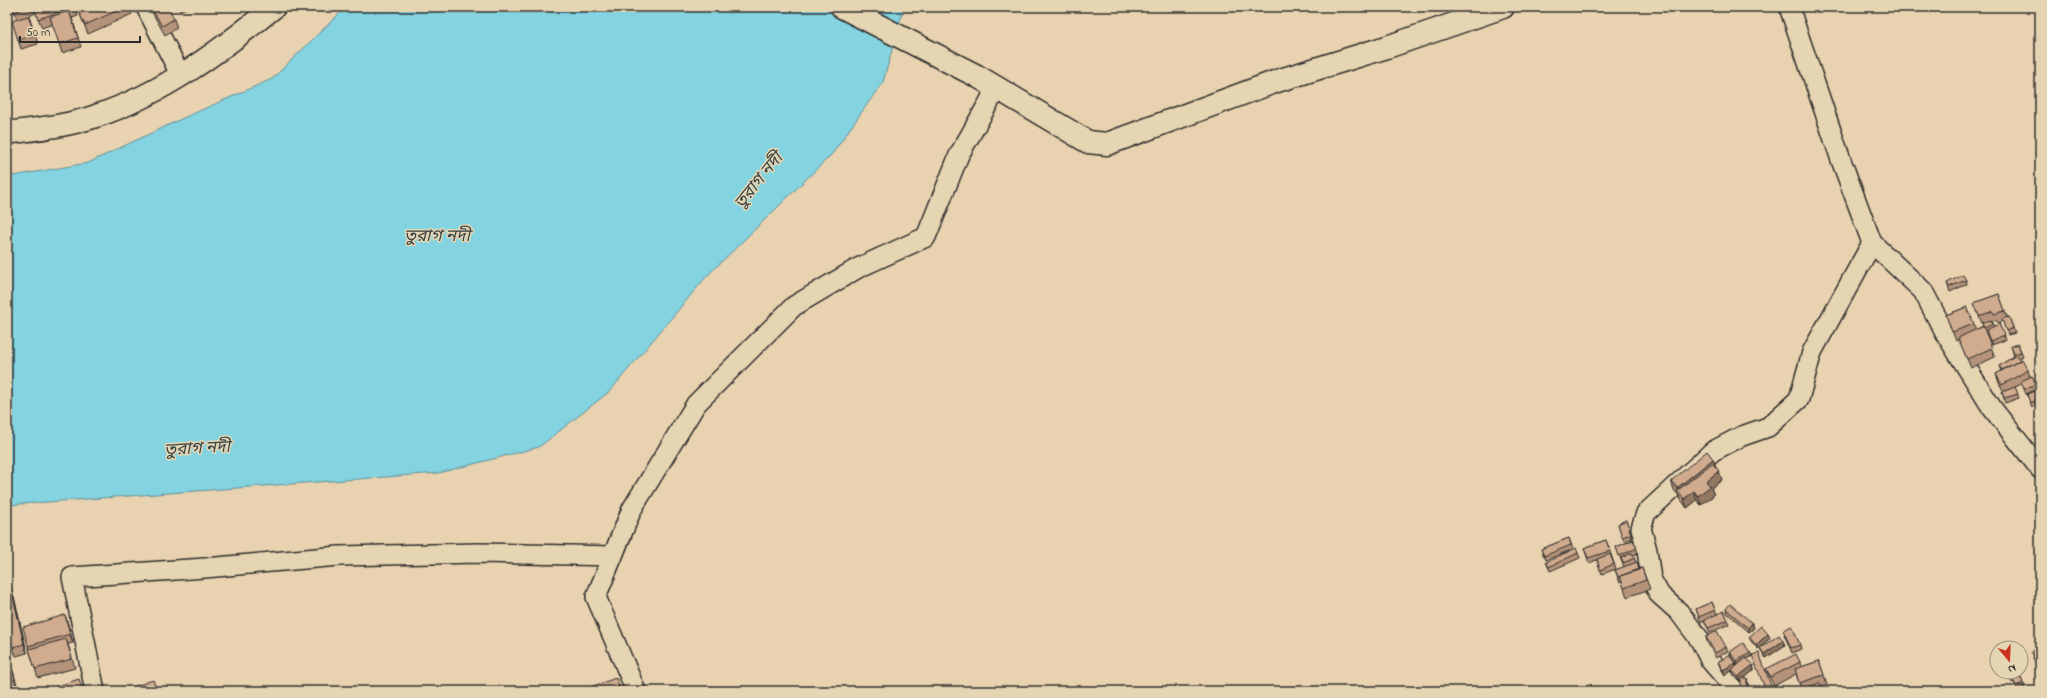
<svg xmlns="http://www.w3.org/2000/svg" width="2047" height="698" font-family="'Indie Flower','Noto Sans Bengali',sans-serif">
  <rect width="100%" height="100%" fill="#e9d2af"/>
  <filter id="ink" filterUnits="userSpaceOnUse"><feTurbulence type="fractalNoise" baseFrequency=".025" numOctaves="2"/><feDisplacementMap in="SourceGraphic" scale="8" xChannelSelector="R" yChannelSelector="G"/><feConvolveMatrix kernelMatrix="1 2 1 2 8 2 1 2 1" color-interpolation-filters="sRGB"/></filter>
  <g filter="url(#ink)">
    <path fill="#84d3e1" stroke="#609098" d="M346 7H904L883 82 832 154 706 277 610 391 539 447 439 473 7 505V177L88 163 181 119 272 79Z"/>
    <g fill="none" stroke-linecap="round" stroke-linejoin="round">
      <defs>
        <path id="street" d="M146 7 181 76
          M1789 7 1841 160 1872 243 1923 291 1945 333 1992 408 2040 469
          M95 691 72 577 205 568 339 556 479 553 613 556
          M636 691 596 597 632 509 696 404 794 306 858 268 926 237 959 155 997 88
          M1737 691 1735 686 1730 683 1710 660 1700 640 1679 612 1660 595 1651 579 1647 550 1641 528 1646 513 1713 451 1742 436 1768 427 1799 399 1812 352 1872 243"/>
        <path id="secondary" d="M842 7 977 76 1088 142 1107 144 1277 81 1387 47 1503 7"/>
        <path id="highway" d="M7 133C36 129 68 126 96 116 163 94 220 51 274 7"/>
      </defs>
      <use href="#street" stroke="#2b2b2b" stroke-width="22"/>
      <use href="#secondary" stroke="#2b2b2b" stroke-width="25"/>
      <use href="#highway" stroke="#2b2b2b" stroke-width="25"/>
      <use href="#street" stroke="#e6d5b2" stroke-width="19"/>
      <use href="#secondary" stroke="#e6d5b2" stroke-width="22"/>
      <use href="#highway" stroke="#e6d5b2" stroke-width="22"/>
    </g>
    <path fill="#b4937a" stroke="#2b2b2b" d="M12 7H75L78 16 72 18 81 47 62 53 53 24 42 28 36 13 29 16 38 44 21 49 18 40 17 19Z
      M77 7H130L132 14 88 34Z
      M132 7H140L141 10 135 13Z
      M149 7H168L174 19 177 28 165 35Z
      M178 7H188L180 11Z
      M7 30 12 45 7 47Z
      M1966 280 1967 284 1950 292 1947 283Z
      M1999 294 2007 317H2009L2015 333 2008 335 2003 321 1998 323 1996 320 1992 321 1994 327 1999 324 2005 340 1992 345 1987 332H1985L1995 357 1971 368 1959 340 1956 341 1946 315 1967 307 1976 330 1983 326 1974 303Z
      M2018 344 2023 356 2018 358 2028 370 2030 377 2032 376 2037 389 2026 394 2022 384 2015 387 2019 398 2005 403 2002 392H2004L1999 383 1996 374 2001 371 1999 366 2014 356 2011 346Z
      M2040 393V404L2032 407 2027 394Z
      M1713 459 1716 468 1719 471 1722 480 1711 488 1714 495 1701 505 1697 500 1687 508 1681 500 1679 496 1674 490 1671 481Z
      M1626 520 1632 539 1624 541 1618 524Z
      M1569 538 1573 549 1546 560 1541 549Z
      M1606 540 1616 569 1602 574 1597 560 1589 563 1584 548Z
      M1633 540 1638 553 1633 555 1639 569 1642 568 1650 589 1627 597 1622 582 1620 583 1615 570 1624 567 1621 560 1616 547Z
      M1578 553 1580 558 1550 571 1546 562Z
      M14 597 27 653 16 656 13 647Z
      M1712 602 1717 614 1724 611 1729 624 1710 633 1704 620 1701 622 1696 609Z
      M1726 609 1752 623 1754 628 1749 632 1727 613Z
      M65 615 73 643 68 644 75 668 38 678 28 646Z
      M7 624 13 648 7 649Z
      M1784 634 1800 645 1801 649 1792 653Z
      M1706 637 1726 647 1728 651 1716 658 1707 642Z
      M1749 637 1770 638 1758 649 1751 641Z
      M1785 645 1766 658 1762 653 1760 648Z
      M2040 645V669L2034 661 2031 652Z
      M1730 652 1752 656 1747 659 1753 665 1754 670 1744 678 1748 683 1741 681 1740 682 1733 674 1732 671 1725 675 1720 667 1718 662 1736 666 1737 665 1731 657Z
      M1819 661 1827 684 1821 686 1801 689 1796 674 1774 686 1770 678 1766 669 1800 662 1801 667Z
      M10 662 18 689 11 691H7V663Z
      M2007 673 2019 674 2020 677H2021L2025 688 2017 691 2014 682 2012 683Z"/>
    <path fill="#927863" stroke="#2b2b2b" d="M1713 459 1716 468 1678 493 1677 488Z
      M1719 471 1722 480 1711 488 1714 495 1701 505 1698 496 1706 481Z
      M1694 491 1697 500 1687 508 1684 499Z
      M11 588 14 597 27 653 24 644Z
      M65 615 68 624 73 643 70 634Z
      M1752 623 1754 628 1749 632 1748 628Z
      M7 624 13 648 10 639 7 628Z
      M1768 634 1770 638 1758 649 1756 645Z
      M1783 641 1785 645 1766 658 1764 654Z
      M1750 652 1752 656 1738 666 1736 661Z
      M10 662 13 671 18 689 15 680Z
      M1735 663 1736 668 1725 675 1723 670Z
      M1753 665 1754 670 1740 682 1738 677Z
      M1747 678 1748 683 1749 691H1747Z"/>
    <path fill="#d1ab8e" stroke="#2b2b2b" d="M12 7H26L14 12Z
      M44 7H74L38 19 35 10Z
      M84 7H125L85 25 78 10Z
      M151 7H168L174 19 162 26Z
      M69 11 78 38 59 44 50 17Z
      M28 16 35 35 18 40 12 21Z
      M1963 275 1966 280 1949 287 1947 283Z
      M1999 294 2005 311 1994 314 1993 311 1979 316 1974 303Z
      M1967 307 1974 324 1952 332 1946 315Z
      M2009 317 2013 328 2006 331 2002 319Z
      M1991 320 1993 324 1984 328 1982 323Z
      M1999 324 2004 335 1990 341 1986 330Z
      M1983 326 1992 348 1967 359 1958 338Z
      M2018 344 2021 352 2014 354 2011 346Z
      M2016 355 2020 360 2002 370 1999 366Z
      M2022 359 2028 370 2002 385 1996 374Z
      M2032 376 2036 384 2024 389 2021 381Z
      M2015 387 2018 394 2004 398 2002 392Z
      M2039 390 2040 393V399L2030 403 2027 394Z
      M1707 451 1713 459 1677 488 1671 481Z
      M1712 463 1719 471 1706 481 1710 486 1698 496 1694 491 1684 499 1677 491Z
      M1626 520 1631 534 1622 537 1618 524Z
      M1569 538 1571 545 1544 556 1541 549Z
      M1606 540 1610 551 1588 558 1584 548Z
      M1633 540 1637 548 1619 556 1616 547Z
      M1576 548 1578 553 1549 567 1546 562Z
      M1632 553 1635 558 1623 563 1621 558Z
      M1610 554 1614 564 1600 570 1597 559Z
      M1637 562 1639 570 1620 576V578H1619L1615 570Z
      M1642 568 1646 580 1624 588 1620 576Z
      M11 588 24 644 13 647 7 622V589Z
      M1712 602 1715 610 1699 617 1696 609Z
      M1730 604 1752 623 1748 628 1726 609Z
      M1724 611 1728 620 1708 628 1704 620Z
      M65 615 70 634 28 646 23 627Z
      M1761 626 1768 634 1756 645 1749 637Z
      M1792 626 1800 645 1791 648 1783 630Z
      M7 628 10 639 7 640Z
      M1717 631 1726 647 1715 653 1706 637Z
      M1779 635 1783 641 1764 654 1760 648Z
      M66 639 72 659 35 669 29 649Z
      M1743 643 1750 652 1736 661 1730 652Z
      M2040 645V665L2031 652Z
      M1759 653 1773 691H1766L1752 655Z
      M1796 654 1800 662 1771 677 1766 669Z
      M1729 655 1735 663 1723 670 1718 662Z
      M1746 658 1753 665 1738 677 1732 670Z
      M1819 661 1824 675 1799 683 1795 669Z
      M10 662 15 680 7 682V663Z
      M2009 672H2017L2019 674 2011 679 2007 673Z
      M2021 677 2023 683 2016 686 2013 680Z
      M616 678 621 691H579Z
      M1741 678H1747V691H1741Z
      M79 679 83 691H47L46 690Z
      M153 680 157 691H121Z
      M1820 683 1822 691H1796Z
      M1591 684 1593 691H1579L1578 687Z
      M431 688 432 691H424Z"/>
  </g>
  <g text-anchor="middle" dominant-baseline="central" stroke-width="3" stroke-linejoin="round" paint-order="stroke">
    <g font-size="17" font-style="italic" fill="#384446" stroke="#e6d5b2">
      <text transform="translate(759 181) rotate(-51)">তুরাগ নদী</text>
      <text x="437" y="236">তুরাগ নদী</text>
      <text transform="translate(197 449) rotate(-3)">তুরাগ নদী</text>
    </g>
  </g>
  <rect width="2047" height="698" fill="none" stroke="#e6d5b2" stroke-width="24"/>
  <rect x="12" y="12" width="2023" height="674" fill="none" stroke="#2b2b2b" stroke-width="1.5" filter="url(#ink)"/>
  <g transform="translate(2009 660) rotate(161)"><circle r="19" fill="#e6d5b2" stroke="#9b917c"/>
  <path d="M0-3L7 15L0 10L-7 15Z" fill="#c8321e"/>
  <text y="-6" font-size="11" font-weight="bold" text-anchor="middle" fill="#2b2b2b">N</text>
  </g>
  <path d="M20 36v6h120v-6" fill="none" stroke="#2b2b2b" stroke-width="2"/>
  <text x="26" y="36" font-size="12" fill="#2b2b2b" stroke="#e6d5b2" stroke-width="3" paint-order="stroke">50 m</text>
</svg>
